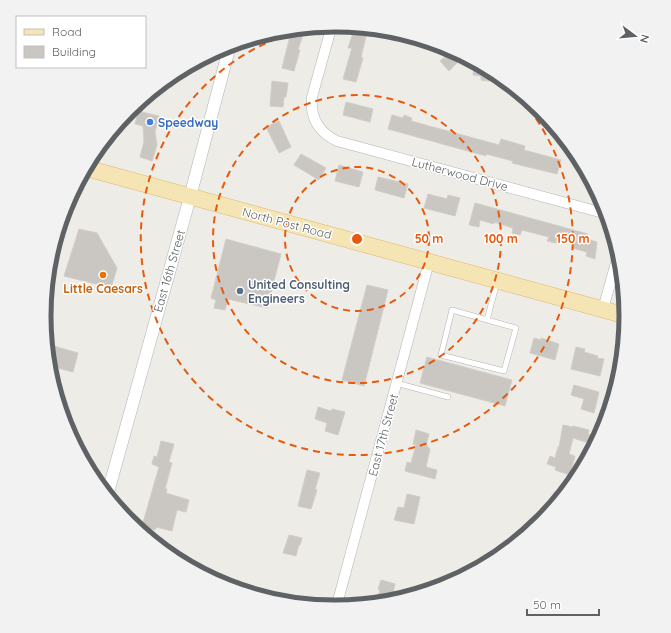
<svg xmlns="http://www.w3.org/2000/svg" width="671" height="633" font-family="Quicksand,sans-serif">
  <rect width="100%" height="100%" fill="#eeece7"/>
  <path fill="#cac7c3" stroke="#d2cdc6" d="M355 27 368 28 361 57 363 58 356 82 343 79 352 48H348Z
    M305 28 298 50H300L294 71 282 68 290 36H288L290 29Z
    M434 43 447 47 464 56 449 71 440 61 446 56Z
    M475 62 498 74 503 78 489 77V81L481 80V76L473 75Z
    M175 73 172 87 161 84 174 74Z
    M272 81 288 83 286 97H284L283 107 270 106Z
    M346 102 373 109 370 122 343 115Z
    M138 111 159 116 155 132 157 145 152 161 140 157 144 142 143 126 135 124Z
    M392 115 403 118 404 115 412 118 411 121 499 145 501 139 525 146 524 150 561 160 557 174 512 163 513 161 486 154V156L388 129Z
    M279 121 291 147 279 153 266 127Z
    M301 154 326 168 319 180 294 165Z
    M580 158 590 177 582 180 576 159Z
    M339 165 363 172 359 187 335 181Z
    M378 177 408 184 404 198 375 190Z
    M428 194 447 199 448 195 460 198 455 216 424 208Z
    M475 203 588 234 587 239 597 242 595 259 586 256 587 252 572 248 573 243 557 239 556 243 547 241 549 237 522 230 520 235 512 233 513 228 494 222V224L480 220 479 227 469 225Z
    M79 229 97 233 117 268 111 288 64 276Z
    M226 239 281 254 267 308 228 299 225 310 214 308 216 300 211 298Z
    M367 285 388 290 364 386 342 380Z
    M534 338 541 340V338L559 344 555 360 530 353Z
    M47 344 78 353 73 372 58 368 54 387 50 373Z
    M576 347 585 349 584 352 598 356 597 358 604 359 600 376 571 369Z
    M427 357 512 380 505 406 420 383Z
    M574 385 599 392 594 413 581 409 584 399 571 395Z
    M318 407 331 411 332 409 345 412 338 435 325 431 327 423 315 419Z
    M563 425 573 427V426L589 430 588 434 591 435 589 443 573 438 569 454 575 456 570 475 555 470 556 467 547 464 550 456 555 458 558 447H559Z
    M416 430 429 434 426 445 430 449 426 467 437 470 435 479 405 471 407 462 411 463 416 445 413 444Z
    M161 441 174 444 169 462 172 463 165 489H167L166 493 189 500 186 512 177 510 172 531 156 527 155 530 142 526 159 467 152 464 154 456 157 457Z
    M307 470 320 473 315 489 317 490 311 509 298 506Z
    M554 492 565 494 548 515Z
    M407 494 420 497 414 524 394 520 398 507 404 508Z
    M289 535 302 538 300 545H299L296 556 283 553Z
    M381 580 395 584 390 603 376 604 380 590 378 589Z"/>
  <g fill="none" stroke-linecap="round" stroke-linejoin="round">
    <defs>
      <path id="service" d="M452 310 516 328 504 371 441 355Z
        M487 320 497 282
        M396 383 448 397"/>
      <path id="minor" d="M332 25 312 97C310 117 318 132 337 141L607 214
        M603 309 619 252
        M336 608 429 262"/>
      <path id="tertiary" d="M107 496 190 197 230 45"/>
      <path id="primary" d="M86 168 627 316"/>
    </defs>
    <use href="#service" stroke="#b2b4b7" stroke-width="6"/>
    <use href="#minor" stroke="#b2b4b7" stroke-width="11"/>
    <use href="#tertiary" stroke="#b2b4b7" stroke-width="13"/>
    <use href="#primary" stroke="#e1b66d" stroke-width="17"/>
    <use href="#service" stroke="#fff" stroke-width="5"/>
    <use href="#minor" stroke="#fff" stroke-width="10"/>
    <use href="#tertiary" stroke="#fff" stroke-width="12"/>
    <use href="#primary" stroke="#f6e5b4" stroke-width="16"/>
  </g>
  <g fill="none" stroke="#e8590c" stroke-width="2" stroke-dasharray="7 5">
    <circle cx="357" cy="239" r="72"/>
    <circle cx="357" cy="239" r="144"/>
    <path d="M496 74A216 216 0 1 1 316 27"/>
  </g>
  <circle fill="#3f7fe0" stroke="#fff" stroke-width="1.5" cx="150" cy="122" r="4"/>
  <circle fill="#e8710a" stroke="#fff" stroke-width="1.5" cx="103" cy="275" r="4"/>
  <circle fill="#5c6f8a" stroke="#fff" stroke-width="1.5" cx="240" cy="291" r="4"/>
  <g text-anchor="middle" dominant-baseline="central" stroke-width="3" stroke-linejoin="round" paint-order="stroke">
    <g font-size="12" font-weight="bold" fill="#366cbe" stroke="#fff" text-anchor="start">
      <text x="158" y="122">Speedway</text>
    </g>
    <g font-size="12" fill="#5e6265" stroke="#fff">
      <text transform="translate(460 174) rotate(15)">Lutherwood Drive</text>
      <text transform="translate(287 223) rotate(15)">North Post Road</text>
      <text transform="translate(169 271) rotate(-74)">East 16th Street</text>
      <text transform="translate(383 435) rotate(-75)">East 17th Street</text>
    </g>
    <g font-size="12" font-weight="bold" fill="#4e5e75" stroke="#fff" text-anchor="start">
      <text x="248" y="284">United Consulting<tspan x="248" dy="14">Engineers</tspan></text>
    </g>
    <g font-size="12" font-weight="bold" fill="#c56008" stroke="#fff">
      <text x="103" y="288">Little Caesars</text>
    </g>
  </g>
  <path d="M0 0H671V633H0ZM51 316a284 284 0 1 1 568 0a284 284 0 1 1-568 0Z" fill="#f2f2f3" fill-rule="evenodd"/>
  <path fill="none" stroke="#5e6265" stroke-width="5" d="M51 316a284 284 0 1 1 568 0a284 284 0 1 1-568 0Z"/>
  <circle cx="357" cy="239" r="6" fill="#e8590c" stroke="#fff" stroke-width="2"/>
  <g font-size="12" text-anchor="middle" font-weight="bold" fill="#e8590c" stroke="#fff" stroke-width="3" stroke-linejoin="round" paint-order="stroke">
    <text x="429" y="243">50 m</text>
    <text x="501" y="243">100 m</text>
    <text x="573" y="243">150 m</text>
  </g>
  <rect x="16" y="16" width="130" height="52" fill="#ffffff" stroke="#bfc0c1"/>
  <rect x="24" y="29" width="20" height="6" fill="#f6e5b4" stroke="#bfc0c1"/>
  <text x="52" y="36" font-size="12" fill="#5e6265">Road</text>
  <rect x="24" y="46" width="20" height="12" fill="#cac7c3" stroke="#bfc0c1"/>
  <text x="52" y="56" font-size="12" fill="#5e6265">Building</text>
  <g transform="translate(635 36) rotate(106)" stroke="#ffffff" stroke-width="3" paint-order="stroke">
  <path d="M0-3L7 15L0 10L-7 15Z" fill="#5e6265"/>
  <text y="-6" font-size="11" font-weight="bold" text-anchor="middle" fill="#5e6265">N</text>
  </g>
  <path d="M527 609v6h72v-6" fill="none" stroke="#5e6265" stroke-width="2"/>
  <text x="533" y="609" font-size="12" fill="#5e6265" stroke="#ffffff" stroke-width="3" paint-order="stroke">50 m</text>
</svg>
